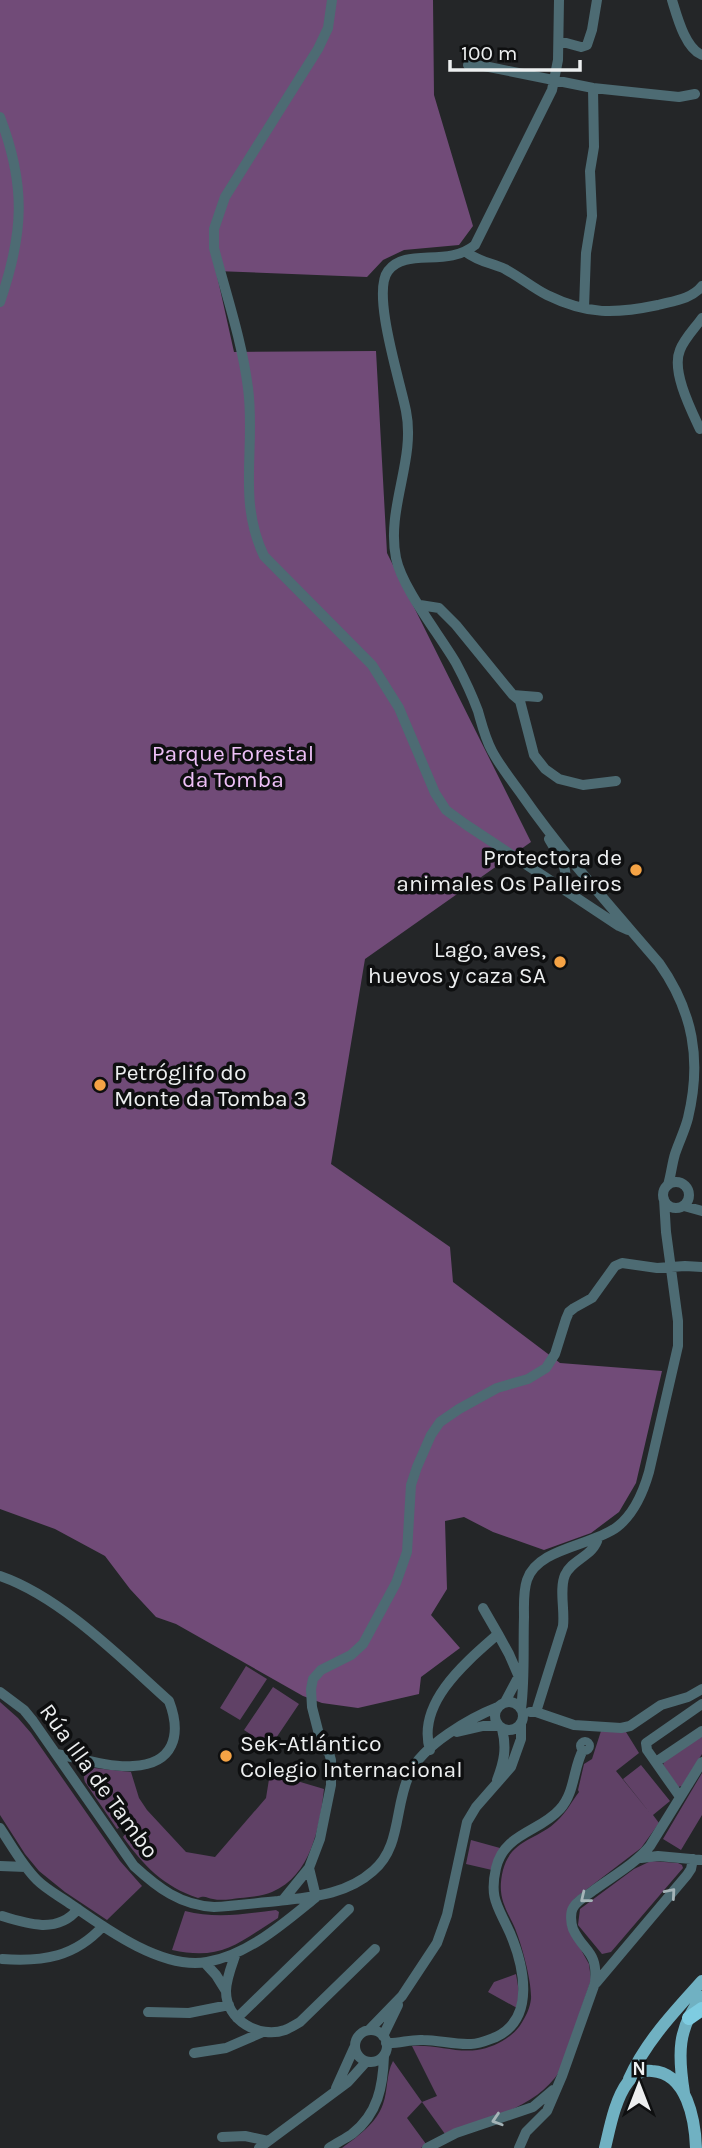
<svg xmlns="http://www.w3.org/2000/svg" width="702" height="2148" font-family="Karla,sans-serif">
  <rect width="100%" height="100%" fill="#242628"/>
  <path fill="#604166" d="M246 1666 267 1679 240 1720 220 1708Z
    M273 1687 299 1704 270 1747 244 1730Z
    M0 1702 18 1718 31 1733 120 1861 142 1886 107 1920 65 1892 39 1871 25 1854 0 1815Z
    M601 1731 626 1732 639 1753 616 1771 650 1813 623 1779 641 1765 670 1801 653 1815 659 1823 641 1848 574 1899 567 1916V1925L589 1964 591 1980 560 2071C535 2109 486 2119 445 2134L422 2102 407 2118 426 2144 421 2148H342C358 2136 376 2124 383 2104 388 2090 386 2074 393 2061L422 2102 437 2096 412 2046C434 2044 456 2053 477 2050 493 2048 512 2038 521 2024 526 2016 530 2008 531 1999 532 1981 521 1942 514 1926 504 1905 497 1895 503 1870 511 1839 538 1840 557 1821 566 1813 572 1801 579 1792L578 1790 584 1764 592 1759Z
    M702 1734V1754L682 1786 678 1787 663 1765 665 1760Z
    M94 1768 131 1772 139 1798 147 1810 186 1852 215 1857 266 1798 270 1773 324 1789C320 1826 311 1876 272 1892 263 1896 250 1897 240 1898 232 1899 221 1901 213 1899 207 1898 205 1895 198 1898 164 1887 143 1865 123 1837L126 1833 122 1826 117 1829 85 1782C82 1774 86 1769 94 1768Z
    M702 1773V1815L681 1850 663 1839Z
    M471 1840 500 1848 492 1870 466 1864Z
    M651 1861 678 1863 682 1865 683 1868 611 1952 602 1954 578 1925 580 1909 634 1869Z
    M276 1910 279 1912 278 1918C238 1943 222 1961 172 1950L185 1911C216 1919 245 1914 276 1910Z
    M516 1974 519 1992 517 2008 488 1992 494 1982Z"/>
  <path fill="#714b78" d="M0 0H433L434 95 473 226 459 245 404 250 383 260 367 277 216 271 234 352 376 351 387 553 531 842 365 959 331 1164 450 1247 453 1282 560 1363 662 1371 636 1483 619 1512 591 1533 544 1550 493 1532 464 1517 445 1521 447 1589 431 1615 460 1648 421 1677 419 1694 358 1708 322 1703 303 1696 176 1624 156 1617 130 1589 105 1556 55 1529 0 1509Z"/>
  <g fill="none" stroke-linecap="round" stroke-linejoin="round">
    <path stroke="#4d6b73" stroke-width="10" d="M332 0 328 28 318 49 225 197 214 229V248C226 294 242 341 248 388 256 447 237 500 264 556L372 665 399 708 435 793 446 810 465 824 619 926 628 930
      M559 0 558 60 552 90 475 245C447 268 406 247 388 271 371 293 401 384 406 411 416 460 386 508 396 558 402 588 439 634 456 663 464 678 472 695 478 711 482 725 485 738 492 751 500 766 512 781 522 795 563 854 612 908 659 963 693 1011 702 1060 688 1118 685 1130 679 1142 675 1154 672 1164 671 1175 668 1185
      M672 0C677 16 685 48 702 55
      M559 41 581 47 587 45 592 30 597 0
      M468 65 484 66 593 88 679 97 695 94
      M0 117C26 185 24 233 0 302
      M466 252C479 262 492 263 505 269 520 277 533 288 547 295 588 315 615 314 658 305 673 301 692 299 702 286
      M584 308 586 253 592 216 590 171 594 147 593 88
      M700 429C691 410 671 371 680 350 684 339 695 328 702 318
      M420 605 439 608 456 625 513 695 538 697
      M513 695 520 701 534 755 545 769 559 779 583 785 616 781
      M549 839C556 852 569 867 565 883
      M562 882 594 887
      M663 1195a13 13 0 1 1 26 0a13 13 0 1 1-26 0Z
      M684 1206 702 1211
      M0 1576C61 1597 121 1658 169 1701 182 1735 174 1764 133 1766 111 1768 78 1758 57 1754
      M483 1608 498 1634
      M0 1692 24 1710 33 1721 134 1866C158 1888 180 1905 214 1907 235 1906 256 1903 278 1901 311 1897 346 1895 373 1871 402 1847 394 1805 410 1773 423 1745 470 1718 498 1707
      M495 1716a14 14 0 1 1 28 0a14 14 0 1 1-28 0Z
      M505 1702 521 1672
      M521 1709C525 1679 523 1648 524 1617 524 1605 523 1592 527 1580 537 1548 592 1546 617 1527 634 1514 643 1493 649 1472L678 1346V1321L666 1232 664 1199
      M530 1712H536L574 1725 621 1728 630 1726 661 1705 688 1697 702 1689
      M536 1712 563 1626C565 1610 559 1589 565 1575 572 1559 594 1556 598 1538
      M457 1732 483 1726H498
      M581 1746a4 4 0 1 1 8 0a4 4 0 1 1-8 0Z
      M430 1750C416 1703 466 1662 498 1634L509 1654 519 1677
      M656 1762 702 1731
      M497 1780C504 1762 507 1748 502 1729
      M680 1797 647 1750 646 1743 702 1704
      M0 1828C12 1846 22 1865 37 1880 47 1890 61 1897 72 1905 106 1929 163 1970 207 1962 248 1955 284 1923 316 1897L309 1868
      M641 1858 658 1856 702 1860
      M0 1866 26 1867
      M283 1900 309 1868 320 1839 331 1785V1760L329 1753 322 1746 312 1707 311 1689 313 1679 321 1670 351 1655 363 1644 396 1583 407 1552 411 1485 417 1467 431 1435 440 1422 459 1409 497 1388 528 1379 546 1368 555 1354 566 1319 569 1312 574 1308 592 1298 615 1266 622 1263 657 1268 685 1266 702 1267
      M2 1916C27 1924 58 1934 78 1909
      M236 1953C232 1965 226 1979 226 1991 226 2020 259 2039 285 2030 290 2028 295 2025 300 2022L375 1949
      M2 1959C43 1962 75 1957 103 1926
      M205 1963 216 1975 226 1991
      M596 1983 687 1875 691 1869 693 1859
      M148 2012 189 2013 229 2005
      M237 2018 349 1909
      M355 2046a16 16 0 1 1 32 0a16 16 0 1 1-32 0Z
      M369 2030 402 1996 437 1943 447 1915 467 1822 476 1807 511 1767 521 1739V1724
      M383 2036 398 2005
      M386 2043C399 2044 410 2039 423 2040 439 2040 455 2045 471 2044 479 2044 488 2040 496 2037 536 2018 524 1966 510 1933 498 1906 489 1899 496 1868 504 1833 540 1832 560 1809 575 1793 573 1768 583 1750
      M194 2053 226 2048 263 2032
      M336 2088 354 2048
      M222 2137 245 2136 268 2141
      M259 2148 348 2082 366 2062
      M329 2148C336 2143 345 2139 352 2134 378 2114 383 2086 384 2056
      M427 2148 456 2133 533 2107 553 2090
      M519 2148 526 2132 547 2111 562 2076 595 1983C598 1950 584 1953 573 1929 571 1924 570 1913 573 1908 577 1900 588 1895 594 1890 613 1876 635 1864 650 1846L702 1762"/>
    <path stroke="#70b1c2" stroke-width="12" d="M629 2079C646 2041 675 2011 702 1981
      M684 2093C678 2055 677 2028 702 1997
      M605 2148C610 2127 615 2099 628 2082 634 2074 642 2070 652 2071 687 2073 695 2120 696 2148"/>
    <path stroke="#7ecce1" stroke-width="14" d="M689 2018 702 2009"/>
  </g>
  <defs><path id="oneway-chevron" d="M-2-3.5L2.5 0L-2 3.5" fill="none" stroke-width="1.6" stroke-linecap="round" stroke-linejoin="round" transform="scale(1.75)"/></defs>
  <g stroke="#a5b4b8">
    <use href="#oneway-chevron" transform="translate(671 1893) rotate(-49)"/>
    <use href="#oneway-chevron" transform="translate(585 1898) rotate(141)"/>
    <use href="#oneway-chevron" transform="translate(497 2120) rotate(162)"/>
  </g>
  <g fill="#f5a345" stroke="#0e0f10" stroke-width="2.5">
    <circle cx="636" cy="870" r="7"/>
    <circle cx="560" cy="962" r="7"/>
    <circle cx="100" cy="1085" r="7"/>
    <circle cx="226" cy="1756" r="7"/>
  </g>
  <g text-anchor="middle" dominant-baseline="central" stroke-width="7" stroke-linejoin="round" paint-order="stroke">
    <g font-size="23" fill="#eec0f7" stroke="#0e0f10">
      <text x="233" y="753">Parque Forestal<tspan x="233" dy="26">da Tomba</tspan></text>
    </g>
    <g font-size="23" fill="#edeff0" stroke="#0e0f10" text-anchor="end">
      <text x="622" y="857">Protectora de<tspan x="622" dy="26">animales Os Palleiros</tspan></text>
      <text x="546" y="949">Lago, aves,<tspan x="546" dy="26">huevos y caza SA</tspan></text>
      <text x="114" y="1072" text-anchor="start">Petróglifo do<tspan x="114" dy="26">Monte da Tomba 3</tspan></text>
      <text x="240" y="1743" text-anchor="start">Sek-Atlántico<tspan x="240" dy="26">Colegio Internacional</tspan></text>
    </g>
    <g font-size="23" fill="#edeff0" stroke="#0e0f10">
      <text transform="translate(99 1781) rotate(54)">Rúa Illa de Tambo</text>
    </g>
  </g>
  <g transform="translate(639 2085)" stroke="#0e0f10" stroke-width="5" paint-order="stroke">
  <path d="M0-5L12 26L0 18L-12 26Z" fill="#edeff0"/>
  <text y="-10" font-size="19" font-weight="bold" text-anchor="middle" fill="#edeff0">N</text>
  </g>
  <path d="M450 60v10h130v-10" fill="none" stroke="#edeff0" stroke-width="3.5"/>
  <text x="461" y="60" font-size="21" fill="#edeff0" stroke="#0e0f10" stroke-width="5" paint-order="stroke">100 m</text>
</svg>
